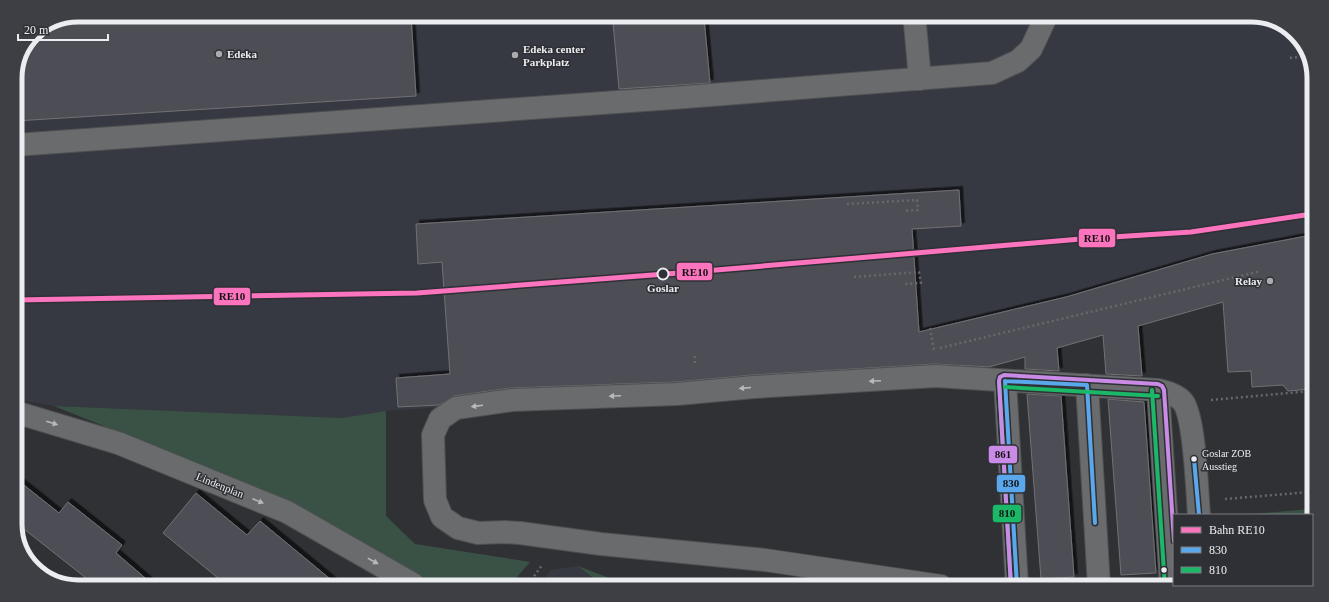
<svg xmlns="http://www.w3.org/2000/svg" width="1329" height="602" font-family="'Times New Roman',serif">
  <defs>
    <filter id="shadow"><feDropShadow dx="3.5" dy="-3.5" stdDeviation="0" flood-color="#0009"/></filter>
  </defs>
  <rect width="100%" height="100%" fill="#303134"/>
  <path fill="#373942" d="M78 15 1275 20 1303 43 1314 74 1312 308 1263 299 1223 302 973 371 386 411 342 418 54 406 15 399V74L34 33Z
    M578 566 601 584H542L550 570Z"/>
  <path fill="#3a5246" d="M54 406 342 418 386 411V516L415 544 530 562 511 584H420L201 465Z
    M1310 509 1309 515H1239Z
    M578 566 625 584H601Z"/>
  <path fill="#4e4d54" stroke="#717174" filter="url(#shadow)" d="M78 15 411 16 416 96 15 121V74L34 33Z
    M665 17 704 18 710 83 619 89 613 22Z
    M959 190 961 226 912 229 919 332 1066 297 1212 254 1312 235 1311 389 1288 391 1283 385 1252 387 1251 371 1228 372 1223 302 1138 326 1142 376 1106 374 1103 335 1057 348 1059 371 1025 369V357L989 367 935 364 753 375 676 382 511 388 454 396 439 405 398 407 396 378 450 374 442 262 418 264 416 224Z
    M1027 394 1061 396 1074 577 1041 579Z
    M1108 399 1144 402 1156 573 1121 575Z
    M15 478 59 513 68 502 122 545 116 553 151 583 91 582 15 522Z
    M196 493 247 535 260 521 335 583H224L163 533Z"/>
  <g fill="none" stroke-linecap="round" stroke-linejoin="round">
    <defs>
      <path id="minor" d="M915 24 920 79
        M15 145 673 98 992 73 1018 61 1031 49 1045 19
        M1005 381 1017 586
        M1087 385 1099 586
        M1158 390 1171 587
        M15 412 118 443 287 512 413 584
        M1206 585V587
        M941 586 765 560 601 544 520 533 505 532 478 533 458 528 442 517 435 500 433 435 440 419 456 408 512 400 677 394 754 387 936 376 1158 390C1166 392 1178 395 1183 402 1195 418 1197 492 1199 515"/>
    </defs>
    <use href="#minor" stroke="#4f5052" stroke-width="24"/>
    <path stroke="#67686a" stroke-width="2.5" stroke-dasharray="2 3" stroke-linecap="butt" d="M1290 58 1308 56
      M847 204 917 200 918 210 904 211
      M854 277 919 272 921 283 905 284
      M930 328 934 350
      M940 348 1261 271
      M695 356V365
      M1211 400 1311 391
      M1225 499 1310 492
      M528 584 543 564"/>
    <use href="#minor" stroke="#6a6b6d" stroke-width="22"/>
    <defs>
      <path id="bus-1" d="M1005 381 1017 586
        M1005 381 1087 385
        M1087 385 1095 523
        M1194 459 1199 515"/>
      <path id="bus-2" d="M999 381 1011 586
        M1005 387 1158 396
        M1152 390 1165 587"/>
      <path id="bus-3" d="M1011 586 999 381 1000 377 1004 375 1158 384 1162 386 1164 390 1174 541"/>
    </defs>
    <use href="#bus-1" stroke="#2f3035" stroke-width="7"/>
    <use href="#bus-2" stroke="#2f3035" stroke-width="7"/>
    <use href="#bus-3" stroke="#2f3035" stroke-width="7"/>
    <use href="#bus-1" stroke="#5aa8eb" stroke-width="4"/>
    <use href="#bus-2" stroke="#1ab867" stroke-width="4"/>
    <use href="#bus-3" stroke="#ca8be6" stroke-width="4"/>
    <defs>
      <path id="rail-1" d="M15 300 417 293 692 272 1081 239 1191 232 1312 214"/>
    </defs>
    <use href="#rail-1" stroke="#2f3035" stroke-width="8"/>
    <use href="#rail-1" stroke="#fc73be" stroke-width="5"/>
  </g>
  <defs><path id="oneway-solid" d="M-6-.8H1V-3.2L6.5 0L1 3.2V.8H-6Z"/></defs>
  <g fill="#b8b9bc">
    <use href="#oneway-solid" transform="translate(875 381) rotate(177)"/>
    <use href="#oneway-solid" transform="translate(745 388) rotate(175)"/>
    <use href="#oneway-solid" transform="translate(615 396) rotate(178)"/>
    <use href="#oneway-solid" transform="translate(477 406) rotate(173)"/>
    <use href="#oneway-solid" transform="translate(52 423) rotate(17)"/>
    <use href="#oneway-solid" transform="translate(258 501) rotate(22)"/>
    <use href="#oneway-solid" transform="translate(373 561) rotate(29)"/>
  </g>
  <g fill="#aaabae" stroke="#2f3035" stroke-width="1.5">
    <circle cx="219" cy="54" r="4"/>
    <circle cx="515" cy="55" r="4"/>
    <circle cx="1270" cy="281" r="4"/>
  </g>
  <circle fill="#2f3035" stroke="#ecedf0" stroke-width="2" cx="663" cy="274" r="5.5"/>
  <g fill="#ecedf0" stroke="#2f3035" stroke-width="1.5">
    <circle cx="1194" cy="459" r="3.5"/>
    <circle cx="1164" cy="570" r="3.5"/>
  </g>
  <g text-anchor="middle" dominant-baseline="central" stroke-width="3" stroke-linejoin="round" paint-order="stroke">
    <g font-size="10" fill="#ecedf0" stroke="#2f3035" text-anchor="start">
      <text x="1202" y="453">Goslar ZOB<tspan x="1202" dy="13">Ausstieg</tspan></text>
    </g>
    <g font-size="11" font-weight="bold" fill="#ecedf0" stroke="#2f3035" text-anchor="start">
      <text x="523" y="49">Edeka center<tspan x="523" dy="13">Parkplatz</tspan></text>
      <text x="227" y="54">Edeka</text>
      <text x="1262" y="281" text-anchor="end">Relay</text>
    </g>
    <g font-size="11" font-weight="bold" fill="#ecedf0" stroke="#2f3035">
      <text x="663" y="288">Goslar</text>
    </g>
    <g font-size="11" fill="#ecedf0" stroke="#2f3035">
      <text transform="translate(220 485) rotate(22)">Lindenplan</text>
    </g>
  </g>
  <path d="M0 0H1329V602H0ZM78 22H1251A56 56 0 0 1 1307 78V524A56 56 0 0 1 1251 580H78A56 56 0 0 1 22 524V78A56 56 0 0 1 78 22Z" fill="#3e3f44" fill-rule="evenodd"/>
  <path fill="none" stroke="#ecedf0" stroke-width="5" d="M78 22H1251A56 56 0 0 1 1307 78V524A56 56 0 0 1 1251 580H78A56 56 0 0 1 22 524V78A56 56 0 0 1 78 22Z"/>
  <g stroke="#2f3035" stroke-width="1.5">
    <rect x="1078" y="228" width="38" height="20" rx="4" fill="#fc73be"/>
    <rect x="676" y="262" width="37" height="19" rx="4" fill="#fc73be"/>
    <rect x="213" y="287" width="38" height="19" rx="4" fill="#fc73be"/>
    <rect x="988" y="445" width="30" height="19" rx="4" fill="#ca8be6"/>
    <rect x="996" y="474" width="30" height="19" rx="4" fill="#5aa8eb"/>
    <rect x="992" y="504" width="30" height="19" rx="4" fill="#1ab867"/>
  </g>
  <g font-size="11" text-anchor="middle" font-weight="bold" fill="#111">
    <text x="1097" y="242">RE10</text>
    <text x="695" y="276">RE10</text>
    <text x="232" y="300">RE10</text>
    <text x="1003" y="458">861</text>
    <text x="1011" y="487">830</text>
    <text x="1007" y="517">810</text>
  </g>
  <rect x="1173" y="514" width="140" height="72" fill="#2f3035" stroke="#7b7c80"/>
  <rect x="1181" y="527" width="20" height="6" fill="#fc73be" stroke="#7b7c80"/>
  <text x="1209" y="534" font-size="12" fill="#ecedf0">Bahn RE10</text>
  <rect x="1181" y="547" width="20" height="6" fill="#5aa8eb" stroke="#7b7c80"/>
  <text x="1209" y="554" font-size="12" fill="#ecedf0">830</text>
  <rect x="1181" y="567" width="20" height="6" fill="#1ab867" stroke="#7b7c80"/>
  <text x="1209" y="574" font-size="12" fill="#ecedf0">810</text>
  <path d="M18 34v6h90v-6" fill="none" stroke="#ecedf0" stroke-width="2"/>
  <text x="24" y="34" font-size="12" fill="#ecedf0" stroke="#2f3035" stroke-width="3" paint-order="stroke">20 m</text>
</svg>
